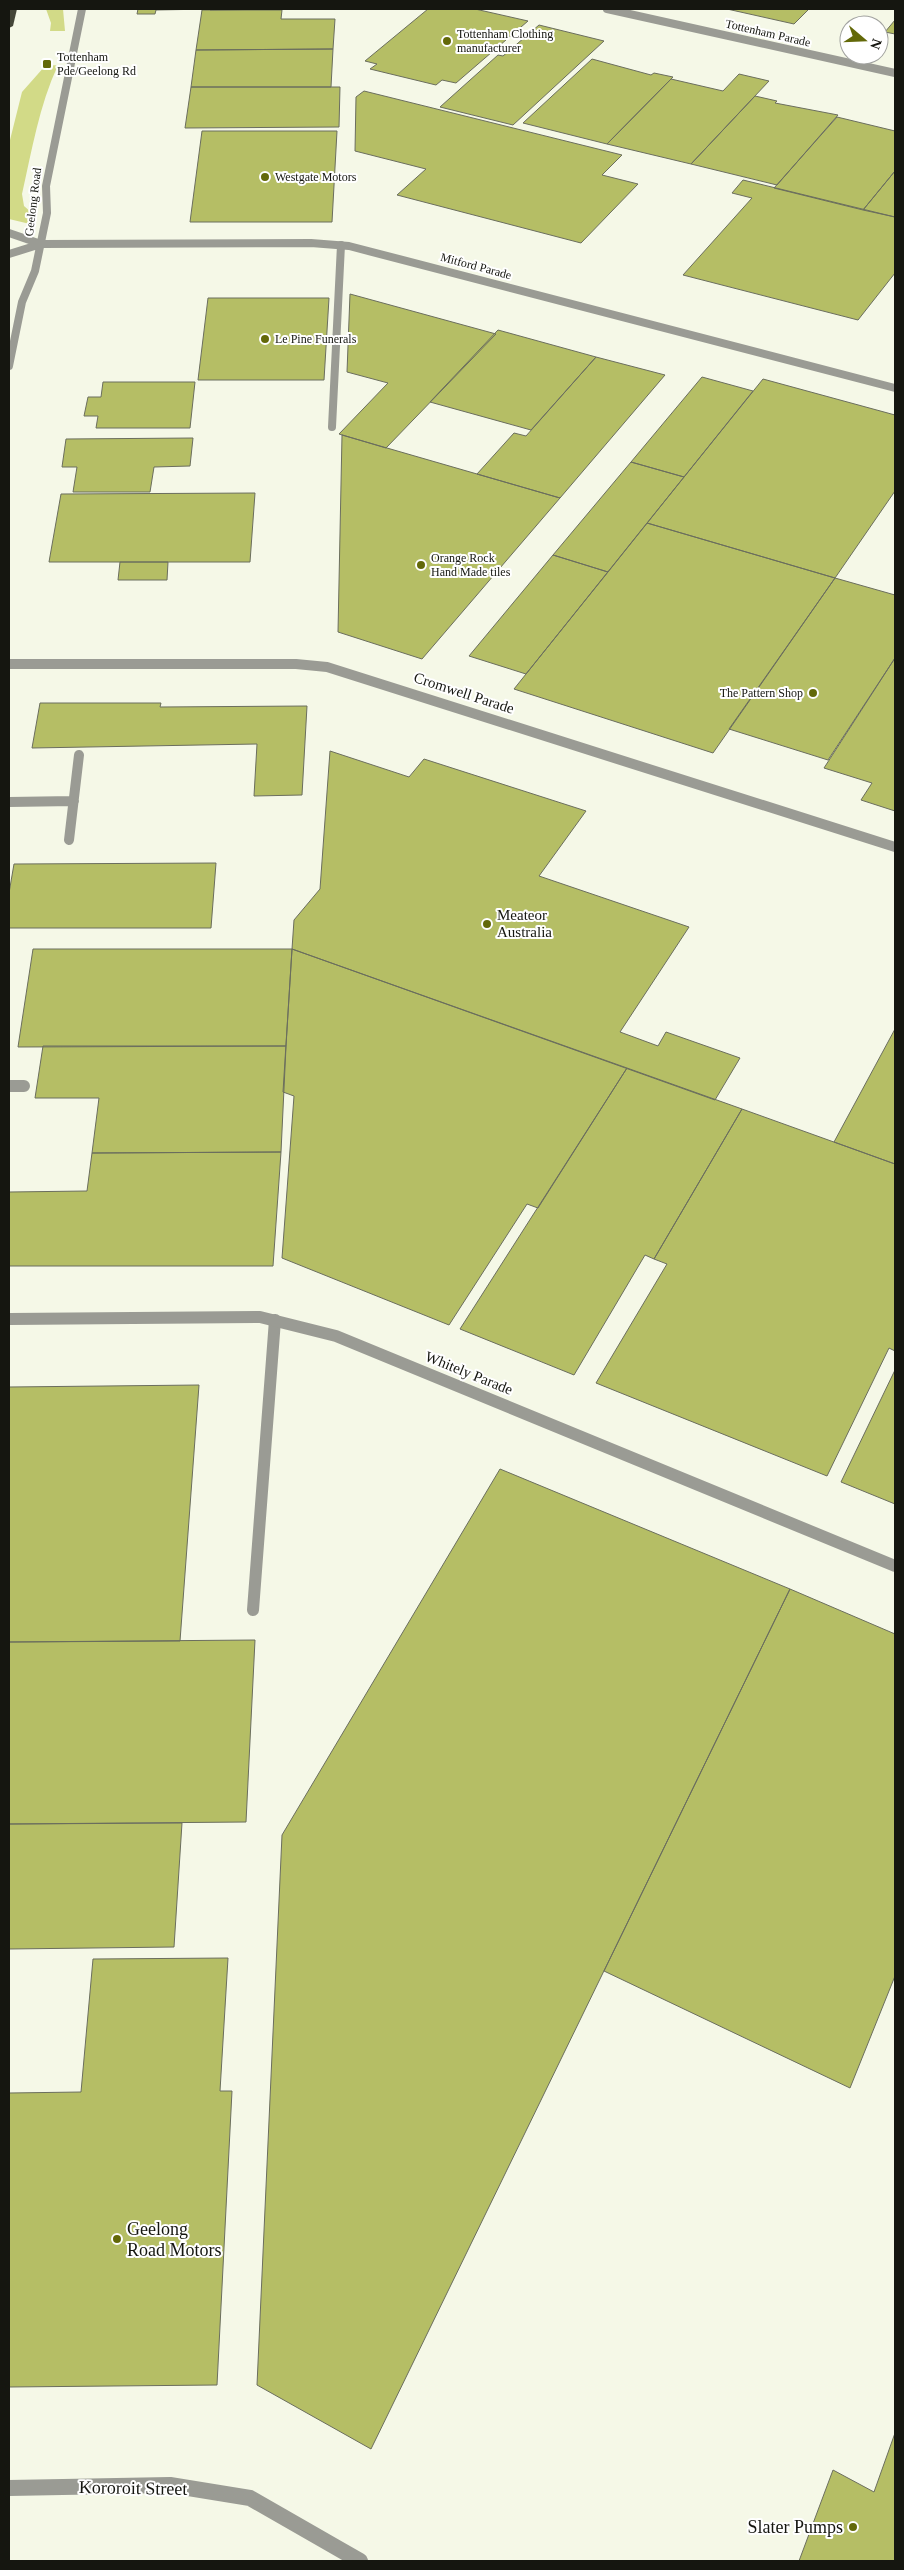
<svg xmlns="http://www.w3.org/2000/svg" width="904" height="2570" font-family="'Times New Roman',serif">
  <rect width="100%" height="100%" fill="#f5f8e7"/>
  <path fill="#d2da87" d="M46 9H63L65 31H50L51 23Z
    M58 65C39 106 32 150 22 194L24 206 32 213 30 224 9 219V144L22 92 45 66Z"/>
  <path fill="#b5be65" stroke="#6b6e5e" d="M138 9H210L156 10 155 14H137Z
    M210 9H282L210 10Z
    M428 9H475L528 21 456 83 442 80 436 85 370 69 377 64 365 61Z
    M727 9H809L794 24Z
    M202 10H282L281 19H335L333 49 196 50Z
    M895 20V34L885 32Z
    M539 25 604 41 513 125 440 107 498 55 503 56Z
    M333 49 331 87H191L196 50Z
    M592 59 651 75 654 73 673 77 607 144 523 123Z
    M739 74 769 81 691 164 607 144 671 79 723 91Z
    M191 87H340L339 127 185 128Z
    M364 91 622 155 602 175 638 184 581 243 397 195 426 169 355 151 356 97Z
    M755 96 777 101 775 103 838 115 777 185 691 164Z
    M837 117 895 131V171L863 210 774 188Z
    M202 131H337L332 222H190Z
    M895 171V217L863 210Z
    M743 180 895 217V273L858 320 683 275 752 198 732 193Z
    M350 294 496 334 386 448 339 434 388 383 347 372Z
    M208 298H329L324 380H198Z
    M498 330 596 357 531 430 430 402Z
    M596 357 665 375 560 498 477 474 514 433 526 436Z
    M702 377 753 391 684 477 631 462Z
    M763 379 895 415V491L835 578 647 523Z
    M103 382H195L190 428H96L98 416H84L88 397H101Z
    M342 435 560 498 422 659 338 632Z
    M193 438 190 466 154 467 150 492H73L77 467H62L66 439Z
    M631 462 684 477 608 572 553 555Z
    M255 493 250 562H49L61 494Z
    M647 523 835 578 713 753 514 689Z
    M553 555 608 572 526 674 469 656Z
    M120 562H168L167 580H118Z
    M835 578 895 595V658L828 760 729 729Z
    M895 658V811L861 800 872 783 824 768Z
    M40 703H161L160 707 307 706 302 795 254 796 257 744 32 748Z
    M330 751 409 777 424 759 586 811 539 876 689 927 620 1032 658 1046 666 1032 740 1058 715 1100 292 949 294 920 320 889Z
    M216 863 211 928H9V893L14 864Z
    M33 949H292L286 1046 18 1047Z
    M292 949 627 1068 538 1208 527 1204 449 1325 282 1258 294 1096 283 1092Z
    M895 1029V1164L834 1142Z
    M43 1046H286L281 1152 92 1153 99 1098H35Z
    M627 1068 742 1109 654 1259 645 1255 574 1375 460 1329Z
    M742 1109 895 1164V1351L889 1348 827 1476 596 1383 667 1264 654 1259Z
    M281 1152 273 1266H9V1192L87 1191 92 1153Z
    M895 1370V1504L841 1482Z
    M199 1385 180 1641 9 1642V1387Z
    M500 1469 790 1589 371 2449 257 2385 282 1835Z
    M790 1589 895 1634V1976L850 2088 604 1971Z
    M255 1640 246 1822 9 1824V1642Z
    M182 1823 174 1947 9 1949V1824Z
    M228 1958 220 2091H232L217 2385 9 2387V2093L81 2092 93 1959Z
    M895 2433V2561H799L833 2470 874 2492Z"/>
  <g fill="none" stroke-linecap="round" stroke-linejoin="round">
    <path stroke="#9a9b94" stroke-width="8" d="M332 427 341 245"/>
    <path stroke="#9a9b94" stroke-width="10" d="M9 802 74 801
      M69 840 79 755"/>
    <path stroke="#9a9b94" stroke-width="12" d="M9 1086H24
      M253 1610 275 1320"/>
    <path stroke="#9a9b94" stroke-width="8" d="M607 9 895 73
      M9 233 41 244
      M9 254 41 244 311 243 349 246 895 388
      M9 366 22 302 35 271 47 213 46 186 82 9"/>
    <path stroke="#9a9b94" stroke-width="10" d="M9 664H296L327 667 895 847"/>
    <path stroke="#9a9b94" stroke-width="12" d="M9 1319 260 1317 336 1336 895 1566"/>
    <path stroke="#9a9b94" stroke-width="16" d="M9 2488 170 2485 250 2498 360 2561"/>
    <path fill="#444638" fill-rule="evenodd" d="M9 9H17L13 26 9 28Z"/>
  </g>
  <g fill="#636909" stroke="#fff" stroke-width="2">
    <circle cx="447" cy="41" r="5"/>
    <rect x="42" y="59" width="10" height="10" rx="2.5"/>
    <circle cx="265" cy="177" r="5"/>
    <circle cx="265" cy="339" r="5"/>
    <circle cx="421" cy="565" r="5"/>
    <circle cx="813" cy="693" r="5"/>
    <circle cx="487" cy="924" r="5"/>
    <circle cx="117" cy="2239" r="5"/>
    <circle cx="853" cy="2527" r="5"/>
  </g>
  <g text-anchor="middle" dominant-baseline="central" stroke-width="4" stroke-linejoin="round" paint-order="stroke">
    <g font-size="12" fill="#151610" stroke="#fff">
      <text transform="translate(768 33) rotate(13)">Tottenham Parade</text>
      <text transform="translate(33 202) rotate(-83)">Geelong Road</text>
      <text transform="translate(476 266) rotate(15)">Mitford Parade</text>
    </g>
    <g font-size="12" fill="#151610" stroke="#fff" text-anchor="start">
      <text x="457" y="34">Tottenham Clothing<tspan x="457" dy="14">manufacturer</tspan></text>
      <text x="57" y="57">Tottenham<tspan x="57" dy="14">Pde/Geelong Rd</tspan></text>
      <text x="275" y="177">Westgate Motors</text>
      <text x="275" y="339">Le Pine Funerals</text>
      <text x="431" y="558">Orange Rock<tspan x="431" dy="14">Hand Made tiles</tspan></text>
      <text x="803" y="693" text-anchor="end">The Pattern Shop</text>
    </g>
    <g font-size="15" fill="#151610" stroke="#fff">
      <text transform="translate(464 693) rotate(18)">Cromwell Parade</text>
      <text transform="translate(469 1373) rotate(22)">Whitely Parade</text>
    </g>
    <g font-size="15" fill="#151610" stroke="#fff" text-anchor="start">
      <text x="497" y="915">Meateor<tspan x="497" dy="17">Australia</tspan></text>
    </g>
    <g font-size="18" fill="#151610" stroke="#fff" text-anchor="start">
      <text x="127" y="2229">Geelong<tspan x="127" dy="21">Road Motors</tspan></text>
      <text x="843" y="2527" text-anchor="end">Slater Pumps</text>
    </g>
    <g font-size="18" fill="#151610" stroke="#fff">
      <text transform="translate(133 2488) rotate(1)">Kororoit Street</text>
    </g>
  </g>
  <rect width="904" height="2570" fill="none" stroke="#151610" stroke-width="20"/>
  <g transform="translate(864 40) rotate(109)"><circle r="24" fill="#ffffff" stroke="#a1a29f"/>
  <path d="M0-4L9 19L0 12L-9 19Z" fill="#636909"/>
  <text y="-8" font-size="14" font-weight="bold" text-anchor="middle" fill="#151610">N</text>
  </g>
</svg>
